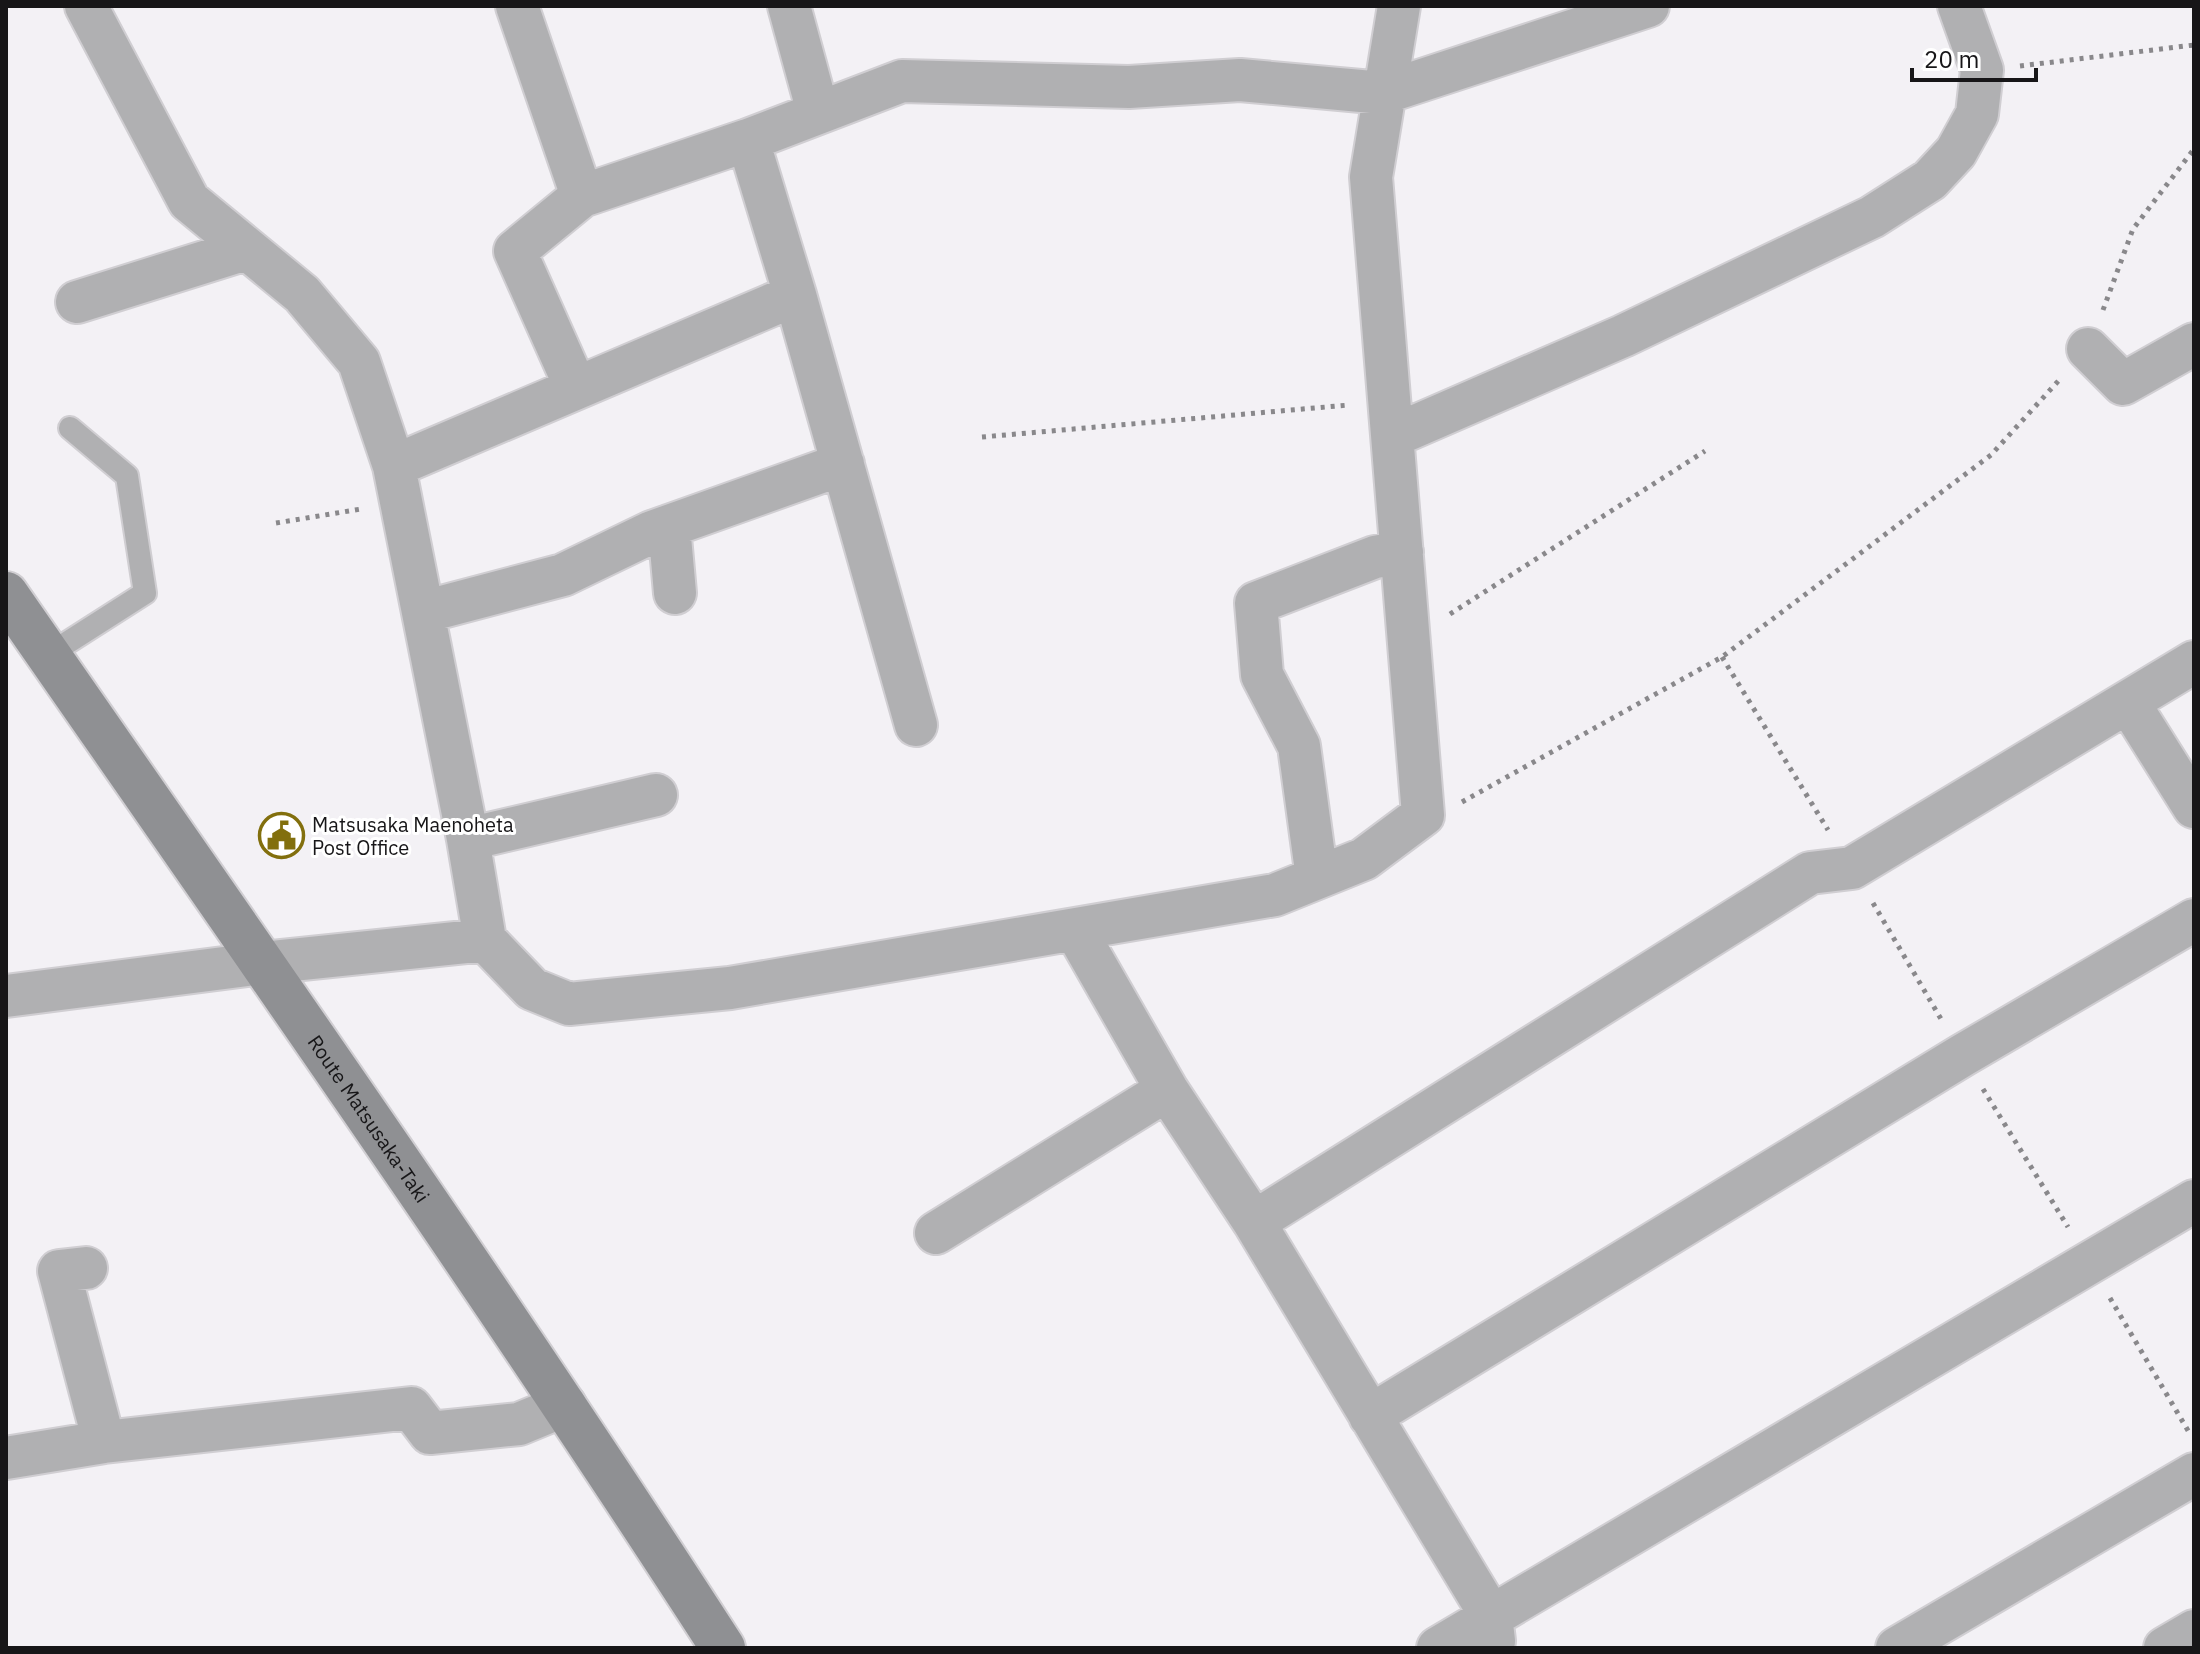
<svg xmlns="http://www.w3.org/2000/svg" width="2200" height="1654" font-family="'IBM Plex Sans',sans-serif">
  <rect width="100%" height="100%" fill="#f3f1f5"/>
  <g fill="none" stroke-linecap="round" stroke-linejoin="round">
    <defs>
      <path id="service" d="M48 655 145 593 127 476 70 428"/>
      <path id="minor" d="M86 6 189 201 302 294 359 362 394 466 795 295
        M517 6 582 196
        M789 6 818 112
        M748 140 795 295 916 725
        M77 302 246 249
        M2088 349 2123 384 2194 344
        M576 388 515 251 582 196 748 140 902 81 1129 87 1240 80 1383 93 1648 6
        M1393 436 1623 336 1872 217 1930 180 1956 152 1977 114 1982 70 1959 6
        M394 466 468 839 485 940
        M669 526 675 593
        M423 612 563 575 652 532 843 464
        M2128 702 2194 807
        M468 839 656 795
        M1317 878 1299 746 1262 675 1256 603 1375 557 1402 552
        M1076 931 1167 1090 1254 1222 1491 1616 1494 1641
        M6 996 263 963 485 940 532 989 569 1004 730 988 1275 895 1364 859 1423 815 1371 177 1399 6
        M1254 1222 1810 873 1852 868 2194 662
        M936 1233 1167 1090
        M86 1268 59 1271 104 1442
        M1370 1416 1963 1055 2194 920
        M6 1458 104 1442 411 1408 430 1433 519 1424 565 1405
        M1438 1648 2194 1201
        M1897 1648 2194 1474
        M2165 1648 2194 1631"/>
      <g id="secondary">
        <path id="s1" d="M6 594C248 943 493 1291 723 1648"/>
      </g>
    </defs>
    <use href="#service" stroke="#d0ced2" stroke-width="26"/>
    <use href="#minor" stroke="#d0ced2" stroke-width="46"/>
    <use href="#secondary" stroke="#d0ced2" stroke-width="48"/>
    <path stroke="#89888b" stroke-width="5" stroke-dasharray="4 6" stroke-linecap="butt" d="M2020 66 2194 45
      M2103 310 2133 229 2194 149
      M982 437 1349 405
      M276 523 361 509
      M1450 614 1705 451
      M1722 657 1828 830
      M1462 802 1722 657 1991 455 2061 378
      M1873 903 1941 1019
      M1983 1089 2068 1227
      M2110 1298 2190 1434"/>
    <use href="#service" stroke="#b0b0b2" stroke-width="22"/>
    <use href="#minor" stroke="#b0b0b2" stroke-width="42"/>
    <use href="#secondary" stroke="#8f9093" stroke-width="44"/>
  </g>
  <defs>
    <symbol id="civic-ring" viewBox="-11 -11 22 22"><circle r="9.5" fill="#fff" stroke="#826f0d" stroke-width="1.5"/><path d="M-.6-6.5H3V-4.5H.6V-3L4-1V1h2V6H-6V1h2V-1L-.6-3ZM-1.2 2.5V6h2.4V2.5Z" fill="#826f0d"/></symbol>
  </defs>
  <g fill-rule="evenodd">
    <use href="#civic-ring" x="256" y="810" width="51" height="51"/>
  </g>
  <g text-anchor="middle" dominant-baseline="central" stroke-width="6" stroke-linejoin="round" paint-order="stroke">
    <g font-size="20" fill="#171618" stroke="#fff" text-anchor="start">
      <text x="312" y="824">Matsusaka Maenoheta<tspan x="312" dy="23">Post Office</tspan></text>
    </g>
    <g font-size="20" fill="#171618" stroke="#fff">
      <text stroke="none"><textPath href="#s1" startOffset="638">Route Matsusaka-Taki</textPath></text>
    </g>
  </g>
  <rect width="2200" height="1654" fill="none" stroke="#171618" stroke-width="16"/>
  <path d="M1912 68v12h124v-12" fill="none" stroke="#171618" stroke-width="4"/>
  <text x="1924" y="68" font-size="24" fill="#171618" stroke="#ffffff" stroke-width="6" paint-order="stroke">20 m</text>
</svg>
